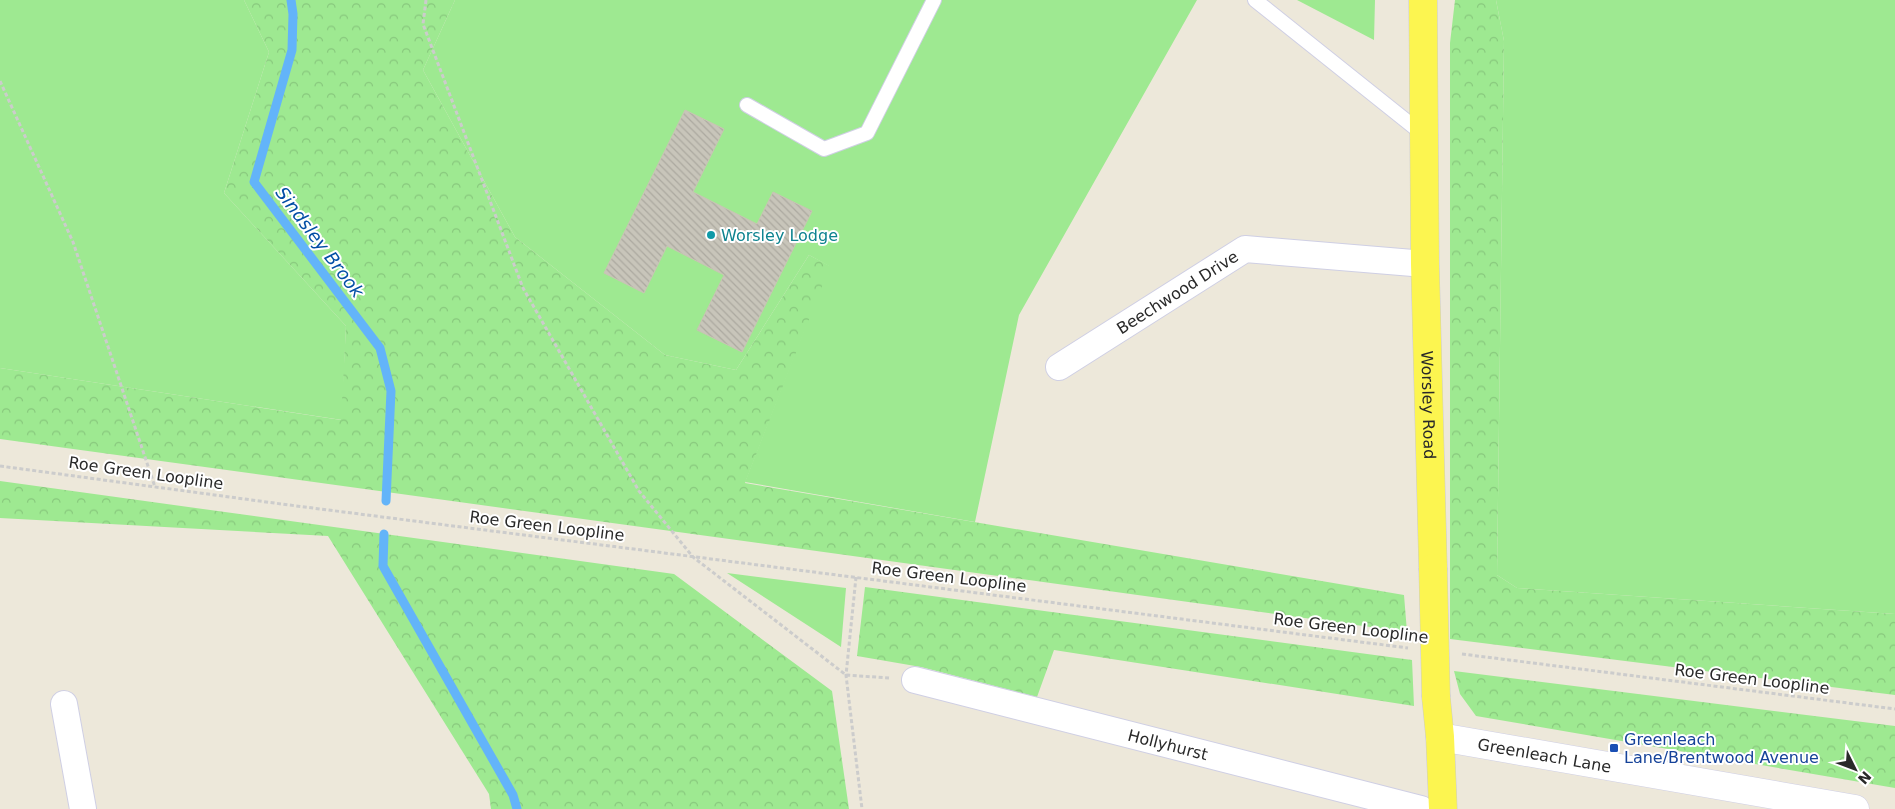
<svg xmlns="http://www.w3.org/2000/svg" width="1895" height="809" font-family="'DejaVu Sans',sans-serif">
  <defs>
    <pattern id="forest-crowns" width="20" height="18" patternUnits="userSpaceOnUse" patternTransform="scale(1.25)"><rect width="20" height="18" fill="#9ee991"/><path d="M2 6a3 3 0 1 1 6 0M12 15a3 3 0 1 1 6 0" fill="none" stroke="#88c87d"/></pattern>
    <pattern id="building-back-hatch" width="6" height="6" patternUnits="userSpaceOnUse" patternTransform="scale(1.25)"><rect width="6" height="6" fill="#c8c5ba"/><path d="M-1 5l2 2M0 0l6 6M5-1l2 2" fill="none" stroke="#aca9a0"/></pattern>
  </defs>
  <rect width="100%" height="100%" fill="#ede8da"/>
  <path fill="#9ee991" d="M0 0H244L269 52 224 193 346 326 342 420 0 368Z
    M455 0H1197L1019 315 975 522 745 482 829 266 809 255 736 370 665 355 515 237 423 70Z
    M1297 0H1375L1374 40Z
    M1496 0H1895V614L1517 588 1497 575 1504 41Z
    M727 573 846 588 841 647Z"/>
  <path fill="url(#forest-crowns)" d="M244 0H455L423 70 515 237 665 355 736 370 809 255 830 266 745 483 1404 595 1407 632 0 439V368L341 420 346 326 224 193 269 52Z
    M1455 0H1496L1504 41 1497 575 1517 588 1895 614V695L1450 639V43Z
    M0 481 674 574 832 691 849 809H491L489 794 328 536 0 518Z
    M865 587 1412 660 1414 706 1054 650 1037 697 921 667 857 656Z
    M1454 671 1895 726V788L1476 716 1460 694Z"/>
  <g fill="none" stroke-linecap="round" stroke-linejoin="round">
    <path stroke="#63b4f9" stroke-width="9" d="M291 0 293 14 292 50 254 182 380 348 391 391 386 501
      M384 534 383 566 513 795 517 809"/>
  </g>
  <path fill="url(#building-back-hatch)" stroke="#c8c5b3" d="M685 110 724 129 693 192 757 224 773 192 812 211 742 352 697 330 724 275 667 246 644 293 604 273Z"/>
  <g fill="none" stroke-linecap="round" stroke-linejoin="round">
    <defs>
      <path id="service" d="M1255 0 1424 135
        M747 105 824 149 867 133 934 0"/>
      <g id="minor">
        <path id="s1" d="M1059 367 1245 249 1425 264"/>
        <path id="s2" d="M915 680 1421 809"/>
        <path d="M64 704 83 809"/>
      </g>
      <g id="tertiary">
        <path id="s3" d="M1440 737 1855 809"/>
      </g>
      <g id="primary">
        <path id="s4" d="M1423 0 1425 264 1433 568"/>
        <path d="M1436 697 1440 737 1443 809"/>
      </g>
    </defs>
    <use href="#service" stroke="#cfcfe4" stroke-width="16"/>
    <use href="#minor" stroke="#cfcfe4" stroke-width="28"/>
    <use href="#tertiary" stroke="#cfcfe4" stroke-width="29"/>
    <use href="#primary" stroke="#ccc" stroke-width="29"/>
    <path stroke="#ccc" stroke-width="3" stroke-dasharray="4 2.5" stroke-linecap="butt" d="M426 0 423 24 523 288 639 491 693 557 846 675 889 678
      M0 81 73 242 155 487
      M0 466 289 505 1408 648
      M856 577 846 675 862 809
      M1462 654 1895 709"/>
    <use href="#service" stroke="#fff" stroke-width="14"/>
    <use href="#minor" stroke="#fff" stroke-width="26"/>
    <use href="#tertiary" stroke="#fff" stroke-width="28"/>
    <use href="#primary" stroke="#fcf550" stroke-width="28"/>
    <defs>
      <path id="primary-bridge" d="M1433 568 1436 697"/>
    </defs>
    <use href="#primary-bridge" stroke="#ccc" stroke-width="29" stroke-linecap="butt"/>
    <use href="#primary-bridge" stroke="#fcf550" stroke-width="28"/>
  </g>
  <circle fill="#0f9aa8" stroke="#fff" stroke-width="2" cx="711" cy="235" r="5"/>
  <rect fill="#1a4fb4" stroke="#fff" stroke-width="2" x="1609" y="743" width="10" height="10" rx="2.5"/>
  <g text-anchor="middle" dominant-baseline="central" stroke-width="4" stroke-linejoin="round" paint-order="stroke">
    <g font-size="16" fill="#0d838f" stroke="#fff" text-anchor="start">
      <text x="721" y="235">Worsley Lodge</text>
    </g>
    <g font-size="16" fill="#292929" stroke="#fff">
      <text stroke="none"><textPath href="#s1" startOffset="140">Beechwood Drive</textPath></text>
      <text stroke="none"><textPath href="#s4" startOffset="405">Worsley Road</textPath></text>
      <text transform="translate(146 473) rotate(8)">Roe Green Loopline</text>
      <text transform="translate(547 526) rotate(7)">Roe Green Loopline</text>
      <text transform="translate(949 577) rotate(7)">Roe Green Loopline</text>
      <text transform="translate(1351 628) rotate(7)">Roe Green Loopline</text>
      <text transform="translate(1752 679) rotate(7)">Roe Green Loopline</text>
      <text stroke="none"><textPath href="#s2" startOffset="261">Hollyhurst</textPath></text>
      <text stroke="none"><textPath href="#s3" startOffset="106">Greenleach Lane</textPath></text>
    </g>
    <g font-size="16" fill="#164399" stroke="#fff" text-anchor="start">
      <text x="1624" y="739">Greenleach<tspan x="1624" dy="18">Lane/Brentwood Avenue</tspan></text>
    </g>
    <g font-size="18" font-style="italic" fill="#024ea5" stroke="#fff">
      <text transform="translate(320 242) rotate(53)">Sindsley Brook</text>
    </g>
  </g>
  <g transform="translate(1855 769) rotate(132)" stroke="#ffffff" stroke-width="4" paint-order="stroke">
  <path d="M0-4L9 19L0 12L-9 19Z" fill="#292929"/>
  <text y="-8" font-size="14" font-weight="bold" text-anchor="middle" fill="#292929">N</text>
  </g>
</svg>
